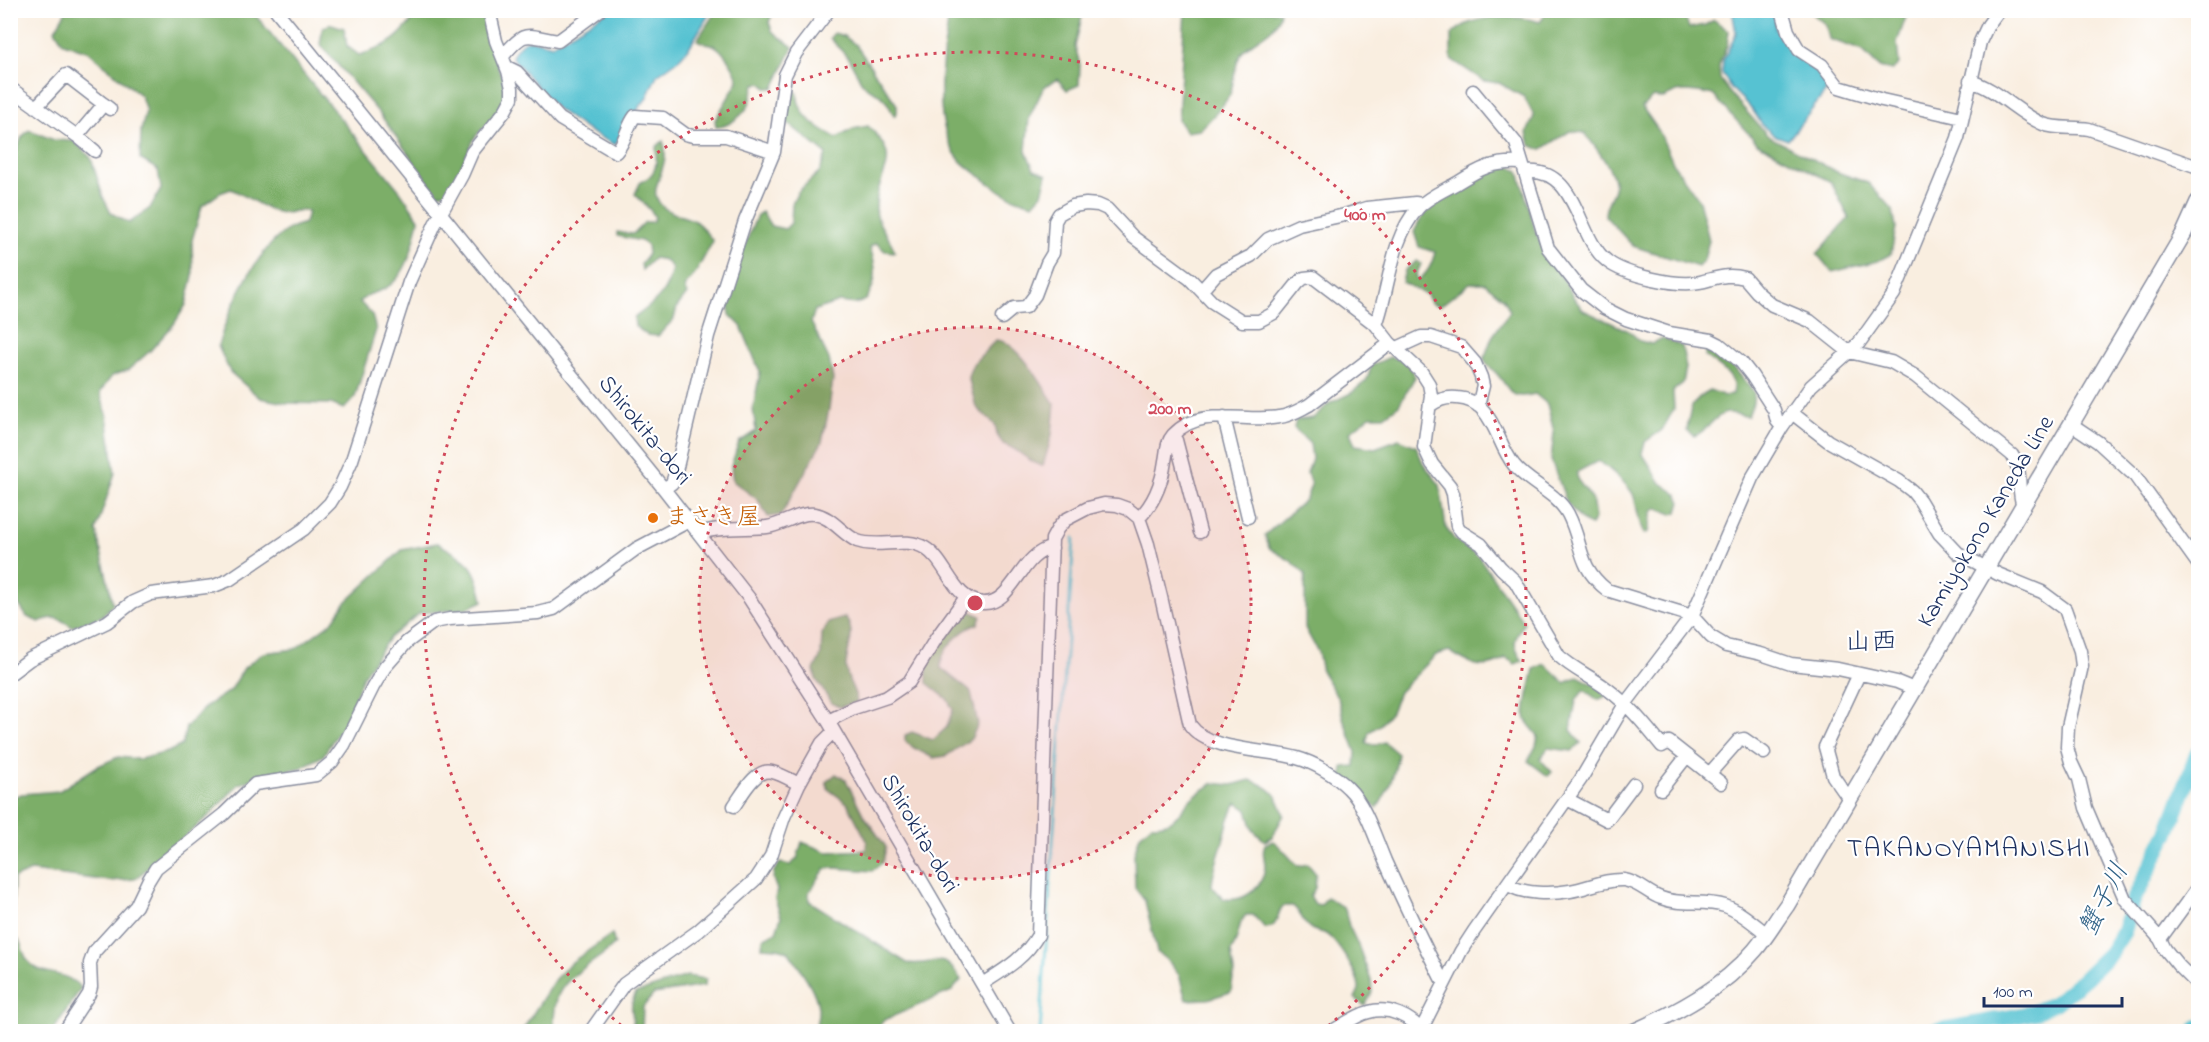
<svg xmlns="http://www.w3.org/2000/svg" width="2209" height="1042" font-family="'Indie Flower','Klee One',sans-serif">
  <rect width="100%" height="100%" fill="#fff"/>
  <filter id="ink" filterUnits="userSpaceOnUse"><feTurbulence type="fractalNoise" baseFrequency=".0167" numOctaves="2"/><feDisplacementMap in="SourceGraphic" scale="12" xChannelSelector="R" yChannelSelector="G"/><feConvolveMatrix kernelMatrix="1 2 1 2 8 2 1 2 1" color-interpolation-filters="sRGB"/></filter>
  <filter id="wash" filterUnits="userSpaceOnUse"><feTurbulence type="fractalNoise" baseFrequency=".008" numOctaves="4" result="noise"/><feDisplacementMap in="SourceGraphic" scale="24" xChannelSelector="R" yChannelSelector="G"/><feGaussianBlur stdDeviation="1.35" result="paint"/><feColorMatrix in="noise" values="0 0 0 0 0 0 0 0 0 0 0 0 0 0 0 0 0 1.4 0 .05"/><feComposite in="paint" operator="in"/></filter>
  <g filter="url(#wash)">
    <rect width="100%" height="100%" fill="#f9eee0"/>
    <path fill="#7cae68" stroke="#4c6e63" stroke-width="1.5" d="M1682 10 1689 28 1705 25 1714 20 1729 31 1727 45 1719 66 1720 79 1730 93 1768 136 1837 172 1868 183 1893 210 1896 227 1891 254 1878 261 1832 272 1817 254 1849 218 1831 182 1757 143 1713 95C1702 93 1688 89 1677 92 1665 96 1667 100 1653 97L1642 107 1659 131 1674 165 1699 200 1709 240 1704 260 1698 267 1633 246 1605 216C1605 203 1611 200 1614 189 1618 174 1594 146 1585 133L1570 131 1541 150 1530 145 1527 133 1534 116 1524 97 1499 83 1484 81 1451 59V35C1455 32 1459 28 1463 26 1482 15 1519 15 1540 22L1548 11Z
      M66 11H252L400 191 419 219C414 243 408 277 384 289 372 295 371 291 360 302L372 315 376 330 355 397 344 409 331 404 285 403 260 398 230 372 218 346C229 308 254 253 287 230 292 226 300 225 305 223L308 211C299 208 293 213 284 213 267 212 247 196 231 189L220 193 202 206 192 240 193 276 186 305 174 324 150 351 128 370 112 376 100 392 107 416 115 473 96 530 113 604 102 616 72 627C60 618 54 615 39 622L27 617 11 593 10 158H13L22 137 29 130 54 140 74 141 91 158 103 197 111 213 129 223 150 208 161 189 158 170 140 159 141 131 146 111 141 96 89 52 63 43 55 30Z
      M420 11H482L488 41 506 87 504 102 499 112 475 137 449 192 437 194 379 113 320 44 323 27 332 24 344 28 347 46 359 55C391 46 399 37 420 11Z
      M716 11H774L769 22 772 31 793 47 774 88H767L761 83 755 84C752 91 752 96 750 102 746 114 727 128 716 127L715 120 738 81C737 71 722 47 711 44 705 42 703 44 697 40Z
      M948 11H1081L1082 16 1075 46 1080 65 1079 85 1067 90 1057 79 1044 87 1029 118 1026 151 1034 169 1047 175 1042 194 1033 204C1009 198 996 189 977 174 971 169 963 165 959 159 935 130 940 82 944 47 946 35 949 23 948 11Z
      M1185 11H1280C1278 35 1252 37 1241 54 1233 68 1235 81 1230 94 1224 107 1209 120 1200 130L1186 132 1178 120Z
      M1809 11H1908L1897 43 1899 64 1892 70 1879 67 1863 51 1829 39 1826 25Z
      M834 33 844 36 856 45 897 105V113L894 116 888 104 879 94 867 88 861 81 849 59 830 38Z
      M790 88 797 93C799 118 817 127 837 138L853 129 868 126C907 163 875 170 876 210 877 226 891 238 895 252L885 251 876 243 870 247C877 269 878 280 866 300L856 304 839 302 815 310 811 322 829 359 833 379 829 409 822 442 781 515 768 517 758 500 733 481 731 466 739 442 756 431 753 409 760 372 741 326 730 315 728 303 738 262 757 215 762 212 771 226 785 229 791 223 792 204 798 192 820 171 826 154 784 120 787 93Z
      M663 141C672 163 650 186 657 199 665 214 680 214 693 220 701 224 707 234 713 241L695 274 684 287 687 294 677 307 674 319 658 336 647 335 635 326 634 318C655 302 667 295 672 268L665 260 654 258 642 270 641 264 648 254 647 245 641 241 617 236V232L633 234 645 222H652L655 218 652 212 635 194 640 183C657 174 657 166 656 147Z
      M1492 167H1511L1519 171 1535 230 1546 256 1565 281 1574 298 1583 310 1629 331 1640 341 1652 344 1662 338 1682 346 1686 368 1683 383 1673 391 1674 409 1662 430 1645 442 1642 453 1661 483 1677 494 1681 502 1678 512 1672 514 1657 508 1652 512 1648 532 1644 534C1638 522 1638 510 1634 497 1632 488 1607 466 1598 461L1577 472V479L1592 499 1595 518 1591 525 1581 520 1567 503 1551 460 1554 432 1547 404 1535 394C1509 401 1511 390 1497 374 1492 369 1487 365 1484 359L1492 337 1510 311 1504 299 1485 283H1470L1440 306 1431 303 1427 295 1402 282 1405 270 1417 261 1421 264 1416 275 1418 280C1428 273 1432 264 1435 252L1419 247 1414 232C1426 201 1465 184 1492 167Z
      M996 340C1019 341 1042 386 1055 404L1052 435 1043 466C1033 466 1018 448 1003 444L997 435 995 425 976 407 968 376 973 364Z
      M1707 350C1729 356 1740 376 1754 393L1753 403 1748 416C1741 416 1734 412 1727 413 1714 415 1707 432 1694 436L1687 431C1689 410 1691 400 1710 390L1725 396 1733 394C1737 374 1719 368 1705 356Z
      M1390 357 1407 362 1415 377 1399 405 1384 416H1370L1350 432 1355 445 1375 448 1399 439 1416 446 1423 463 1440 485 1446 528 1454 539 1479 557 1524 623C1514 639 1511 645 1523 661L1515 664 1506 658C1483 673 1469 664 1449 651L1436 655 1399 692 1391 712 1380 725 1369 732 1366 743 1375 745 1384 742 1398 754C1395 775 1389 791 1377 808L1363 798 1342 777 1343 767 1355 766 1356 752 1344 721 1338 698 1322 672 1318 652 1305 628V574L1291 561 1269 548 1265 535 1306 499 1311 485 1307 473 1312 459 1310 444 1294 428 1296 420 1313 418 1330 403 1351 393 1366 381 1372 365Z
      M437 543C469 561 476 564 483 601L466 609 420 613 389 638 363 676 347 718 323 756 300 768 262 775 238 785 210 815 135 879 110 881 31 871 14 878 13 907H11V798L21 794 59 791 96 767 118 757 140 759 168 752 182 745 186 727 206 706 231 690 244 668 263 653 295 649 332 622 345 603 402 550Z
      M969 611 981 616 978 624C962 629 939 650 941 668L971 692 978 724 971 739 946 756 933 758 914 748 905 741V735L912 732 933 740 946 728 953 710 947 699 927 683C927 677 926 669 928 664 933 647 953 616 969 611Z
      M845 617C858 635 846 648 846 667 847 683 855 687 857 702L840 707 831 703 816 679 814 670 821 655 822 634 828 623Z
      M1545 664 1565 683 1578 676 1597 686 1606 696 1598 700 1584 690 1576 700 1571 730 1581 743 1572 751 1548 748 1540 759 1552 772 1548 776 1528 761 1536 746 1538 736C1535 731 1529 726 1526 720 1522 713 1532 680 1534 669Z
      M836 774 846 780 863 814 886 847 883 862 872 871 835 868 825 869 809 892V901L907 963C937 967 942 948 961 980L952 991 884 1020 875 1031H815C816 1024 819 1015 818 1007 815 987 799 968 788 951L777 948 762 947 763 939 776 932 781 917 775 899 777 890 773 879 774 871 780 863 790 865 797 859 802 842 827 852 866 850 867 841 847 803 828 789 826 782Z
      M1250 780C1271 787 1278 794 1284 815L1272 837 1265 841 1253 830 1247 810 1237 803C1230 813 1228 822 1225 834 1221 852 1213 867 1212 886L1224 899C1243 902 1263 889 1265 867 1265 858 1261 853 1265 844L1273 841C1283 848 1289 858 1298 866L1308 864 1316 874 1315 888 1310 896 1315 904 1321 905 1327 897 1345 909 1349 926 1358 945 1371 980 1372 992 1365 1006 1355 998C1356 996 1359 990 1359 989 1360 976 1335 938 1324 933 1317 931 1311 931 1307 925 1301 918 1300 912 1293 906H1283C1277 913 1279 921 1272 927L1265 928 1253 915H1246L1241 922 1236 941 1231 952 1234 972 1231 992 1208 999 1186 1000 1179 975 1169 962 1157 952 1145 901 1135 888 1134 854 1140 835 1151 825C1179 825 1176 813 1193 797 1199 792 1207 788 1213 783L1232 785Z
      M612 934 615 944C600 960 573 971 561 990 554 1001 554 1018 554 1031H522L555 979 572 962Z
      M11 939 19 940C22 946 24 957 29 962 41 977 65 969 81 988L53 1031H11Z
      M687 976 706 979 704 986 654 994 643 1007 642 1031H632C637 1015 626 1012 636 993Z"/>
    <path fill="#57c2d2" stroke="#397898" stroke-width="1.5" d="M608 11H711L690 46 678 60 657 75 646 99 628 122 615 145 587 130 556 108 512 57C522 35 532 39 552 45Z
      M1735 11H1773L1775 14V29L1780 36 1786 39 1799 58 1816 67 1831 85 1788 140 1774 135 1763 126 1752 109 1731 88 1722 73 1723 61 1736 33 1733 15Z"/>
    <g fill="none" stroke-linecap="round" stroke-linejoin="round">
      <path stroke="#57c2d2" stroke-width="3" d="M1040 1032 1074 538"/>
      <path stroke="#57c2d2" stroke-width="16" d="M1931 1032 2032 1013 2057 1002 2085 978 2110 953 2124 931 2133 901 2169 830 2198 752
        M2195 1032 2198 1027"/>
    </g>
  </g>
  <g filter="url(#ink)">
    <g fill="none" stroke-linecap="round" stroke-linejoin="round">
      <defs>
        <path id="minor" d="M276 10 664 489 749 598 828 721 1010 1032
          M1782 10 1788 31 1799 50 1822 65 1839 87 1882 100 1962 118
          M503 56C527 28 525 36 558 41L600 10
          M507 67 517 72 560 119 612 150 616 152C626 141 626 128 635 116L663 118 685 134 693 136H726L774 152
          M1970 81C1998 89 2017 113 2043 124 2057 130 2074 126 2089 129L2198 167
          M10 88 77 136 95 151
          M1473 91 1516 143 1548 248 1581 290 1604 308 1626 319 1669 333 1711 340 1719 344 1741 362 1752 376 1774 410 1777 421 1782 427
          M36 107 66 75 110 109
          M77 136 104 104
          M1525 172C1578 166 1576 237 1607 261 1624 275 1678 287 1700 282 1717 278 1727 273 1745 278L1757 292 1772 305 1810 321 1849 352 1891 362 1915 376 2012 455C2024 473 2016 487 2023 506
          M1202 290 1216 274 1251 256 1268 239 1299 225 1345 215 1367 208 1415 203 1422 204
          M1002 318 1014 308 1026 307 1035 295 1047 263 1053 253 1055 221 1059 214 1073 206 1086 204 1098 205 1107 209 1133 237 1190 279 1212 302 1242 321H1259L1274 313 1298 283 1304 278 1313 277 1376 325 1390 343 1422 373 1429 384 1431 395 1424 447 1432 464 1450 486 1453 494 1457 526 1462 532 1481 544 1501 568 1515 581 1559 656C1573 669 1590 676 1606 688 1628 704 1645 725 1662 746L1669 742 1721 783
          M1376 325C1390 287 1390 240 1418 208 1428 197 1445 190 1457 183 1481 168 1494 161 1522 163
          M1397 348 1421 337H1431L1461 347 1475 363 1481 377 1483 386 1478 406
          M1431 405C1439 399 1447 397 1457 398 1494 400 1495 442 1514 465 1529 484 1555 491 1568 514 1584 545 1576 565 1607 590L1692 616 1711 637 1726 646 1761 654 1791 664 1838 669 1897 682 1914 689
          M1792 413 1828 441 1899 481 1912 491 1920 501 1939 533 1958 553 1998 574 2042 592 2065 609 2080 651 2082 666 2068 727 2067 747 2071 762 2079 779 2086 808 2125 899 2160 939 2165 949 2178 965 2198 985
          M1224 417 1248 517
          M2071 424 2098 442 2135 476 2198 564
          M1173 436 1176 440 1200 532
          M664 489 672 483 676 471 708 336 745 221 774 152 785 75 796 53 829 10
          M1139 518C1155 502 1162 483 1165 461 1167 452 1166 443 1173 435 1200 405 1245 423 1279 417 1290 416 1299 410 1309 405L1390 343
          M700 534C712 526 749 529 767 527 783 525 798 512 815 514 832 517 842 534 857 541 879 549 905 536 925 548 948 562 952 600 983 603 1013 605 1021 552 1052 548
          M10 674 30 659 107 622 133 602 151 594 214 586 229 580 304 529 330 503 340 487 352 460 409 282 435 224 462 175 472 152 505 111 512 98V88L508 71 496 41 489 10
          M828 721 854 708 887 697 909 682 937 637 966 597
          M1710 773 1739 740 1744 739 1764 753
          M1661 789 1687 756
          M1567 799 1607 820 1634 784
          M1849 799 1833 776 1825 747 1859 674
          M734 806C742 795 756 767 772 772 781 774 791 780 799 784
          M1507 884C1523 895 1552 894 1570 891 1589 888 1604 879 1624 880 1639 882 1648 894 1661 898 1681 906 1705 899 1725 906 1740 911 1754 924 1767 934
          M2160 939 2198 887
          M982 984C1004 970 1025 958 1038 935L1052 539 1058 528 1065 520 1088 508 1104 504 1117 505 1128 509 1139 518 1148 544 1161 597 1190 725C1209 752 1267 749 1297 758 1315 763 1335 775 1348 788 1365 804 1376 840 1385 861 1403 901 1421 939 1441 978L1445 982
          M64 1032 89 994 91 987 90 963 94 952 136 906 148 881 156 868 224 814 255 784 316 775 332 762 344 745 373 687 385 667 407 642 434 622 450 619 538 613 554 609 636 549 689 521
          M590 1032 624 984 698 931 756 879 771 856 784 817 799 784 822 743 834 731
          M1331 1032C1343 1025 1356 1015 1369 1012 1389 1006 1411 1017 1423 1032
          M1420 1032 1461 951 1474 931 1581 779 1625 704 1692 616 1752 478 1782 427 1811 386 1859 343 1894 294 1958 138 1980 42 1988 25 1999 10"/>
        <path id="major" d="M1633 1032C1678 1012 1722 989 1755 950 1767 936 1776 920 1787 905L2184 233 2198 202"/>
      </defs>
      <use href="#minor" stroke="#8a8e9f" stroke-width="15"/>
      <use href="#major" stroke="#8a8e9f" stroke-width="18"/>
      <use href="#minor" stroke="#fff" stroke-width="12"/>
      <use href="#major" stroke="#fff" stroke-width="15"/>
    </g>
  </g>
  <circle cx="975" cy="603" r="276" fill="#d1495b" fill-opacity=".12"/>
  <g fill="none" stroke="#d1495b" stroke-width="3" stroke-dasharray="3 6">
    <circle cx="975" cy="603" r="276"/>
    <path d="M628 1031A551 551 0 1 1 1322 1031"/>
  </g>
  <circle fill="#e8710a" stroke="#fff" stroke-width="2" cx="653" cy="518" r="6"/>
  <g text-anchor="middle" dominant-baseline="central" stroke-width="4.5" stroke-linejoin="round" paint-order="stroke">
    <g font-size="24" fill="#1b2f5e" stroke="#fff">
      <text transform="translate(644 431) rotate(51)">Shirokita-dori</text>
      <text transform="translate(1987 522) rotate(-59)">Kamiyokono Kaneda Line</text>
      <text transform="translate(919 834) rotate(60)">Shirokita-dori</text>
    </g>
    <g font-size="24" fill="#c56008" stroke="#fff" text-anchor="start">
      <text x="665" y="518">まさき屋</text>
    </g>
    <g font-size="26" fill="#1b2f5e" stroke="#fff">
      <text x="1871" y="643">山西</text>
    </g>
    <g font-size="26" font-style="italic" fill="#306287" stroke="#fff">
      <text transform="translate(2105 900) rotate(-63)">蟹子川</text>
    </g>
    <g font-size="27" letter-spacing="1.5" fill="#1b2f5e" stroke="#fff">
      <text x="1969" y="849">TAKANOYAMANISHI</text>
    </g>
  </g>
  <circle cx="975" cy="603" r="9" fill="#d1495b" stroke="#fff" stroke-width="3"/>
  <g font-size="18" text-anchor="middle" font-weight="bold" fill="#d1495b" stroke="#fff" stroke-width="4.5" stroke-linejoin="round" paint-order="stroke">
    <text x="1365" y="220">400 m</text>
    <text x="1170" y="414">200 m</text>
  </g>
  <rect width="2209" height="1042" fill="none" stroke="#fff" stroke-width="36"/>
  <path d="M1984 997v9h138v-9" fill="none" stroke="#1b2f5e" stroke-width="3"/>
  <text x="1993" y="997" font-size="18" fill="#1b2f5e" stroke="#ffffff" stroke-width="4.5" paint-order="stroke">100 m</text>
</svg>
